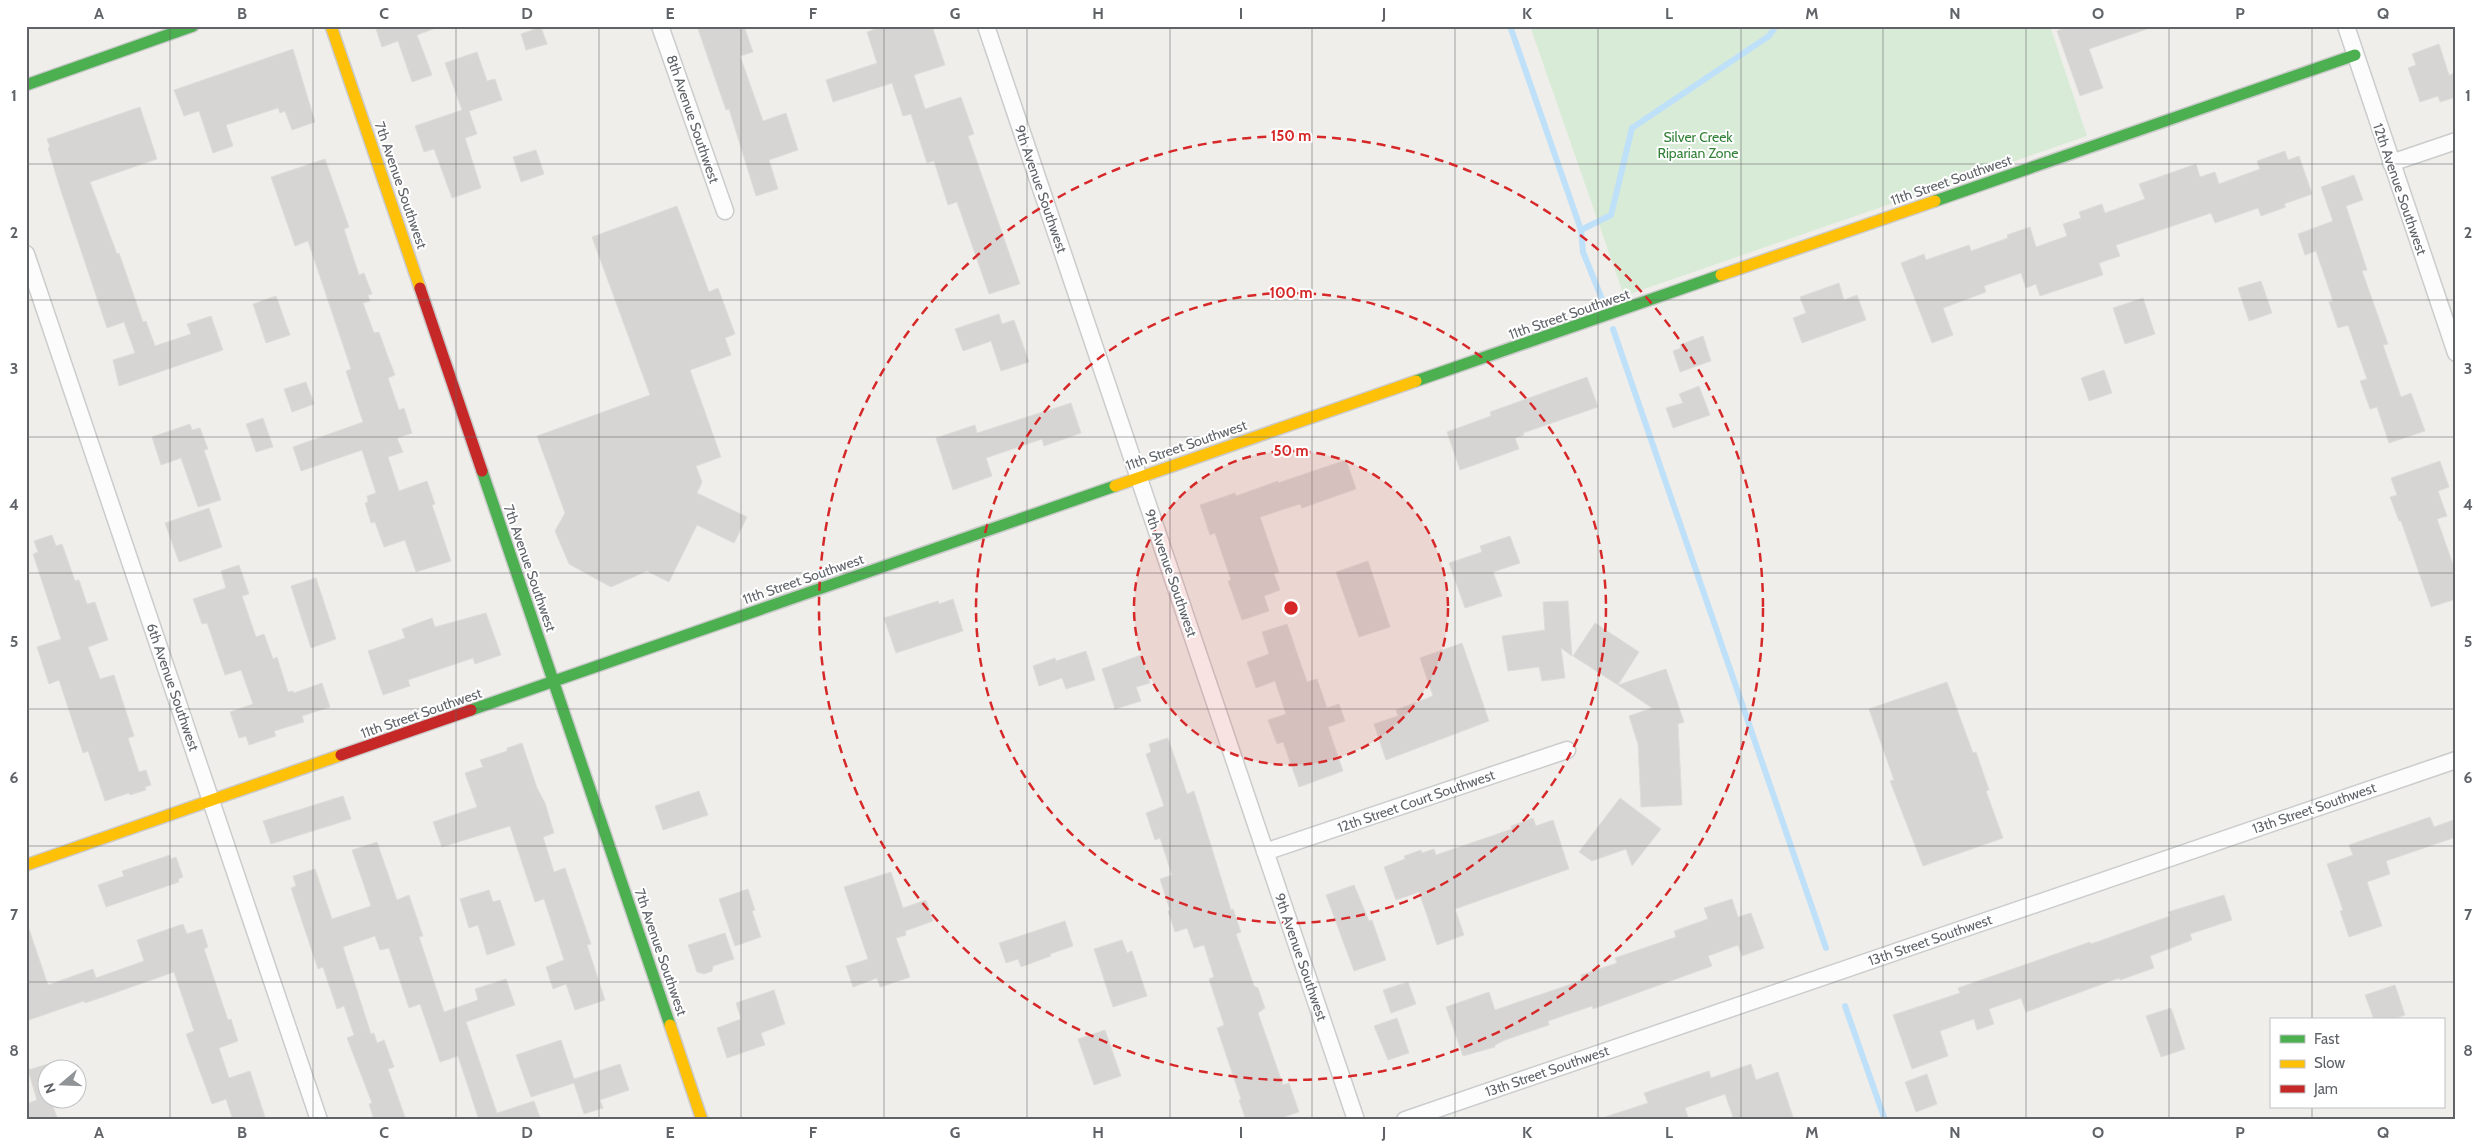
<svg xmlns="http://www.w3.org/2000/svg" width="2482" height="1146" font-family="Cabin,sans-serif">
  <rect width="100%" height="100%" fill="#efeeea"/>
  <path fill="#d8ebd6" d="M1530 26H2050L2087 136 1624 296Z"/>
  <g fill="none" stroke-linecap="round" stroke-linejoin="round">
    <path stroke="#bfe0f9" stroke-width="6" d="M1510 26 1581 230
      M1602 299 1583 252 1581 230 1611 215 1632 128 1769 36 1776 26
      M1613 329 1826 948
      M1845 1006 1885 1120"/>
  </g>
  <path fill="#d6d5d3" stroke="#deddd9" d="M375 26H433V29L417 35 432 75 412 82 398 41 382 47Z
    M697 26H744L753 52 740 56 763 121 786 113 798 150 769 160 778 189 756 196 729 109 726 110Z
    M883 26H932L945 65 914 75 925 109 961 97 974 134 968 136 1020 284 989 294 957 202 948 205 934 161 927 163 911 114 903 116 892 83 833 102 826 80 877 63 867 32Z
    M2070 26H2146L2147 29 2089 49 2103 88 2080 96 2057 31Z
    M541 27 547 44 526 50 521 34Z
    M2439 44 2449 75 2456 73V97L2440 102 2438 96 2420 102 2408 68 2416 65 2412 54Z
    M293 49 315 122 292 130 285 111 280 113 278 108 226 125 233 146 213 153 199 111 184 116 174 90Z
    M477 52 487 81 495 79 502 100 469 111 477 134 465 138 481 188 452 198 434 149 424 152 415 126 462 110 445 63Z
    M140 107 157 159 90 182 117 254 119 253 143 322 146 321 155 346 191 334 187 324 211 316 223 350 119 386 113 360 135 353 124 322 107 328 60 188 48 148 50 147 47 139Z
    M536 150 544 174 521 182 513 157Z
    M2285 151 2288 160 2299 156 2312 194 2284 204 2286 207 2261 216 2258 208 2215 223 2211 213 2116 245 2120 256 2099 263 2103 275 2040 296 2036 284 2026 288 2021 273 1984 286 1986 292 1943 308 1953 335 1932 343 1901 263 1924 254 1926 260 1969 245 1971 251 2008 238 2007 235 2030 227 2036 247 2067 236 2063 224 2081 218 2079 212 2102 204 2105 213 2145 199 2139 184 2196 164 2200 177 2215 172 2219 184 2260 169 2257 161Z
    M325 159 349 227 344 229 359 275 364 273 372 294 368 295 370 301 363 303 374 333 379 332 388 357 395 375 388 378 399 410 404 408 412 433 397 438 403 452 388 457 399 491 427 481 435 504 432 505 451 561 416 572 405 540 384 547 375 522 371 523 365 503 368 502 367 496 376 493 362 450 301 471 293 447 363 422 346 371 351 369 308 241 295 246 271 177Z
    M2354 175 2363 200 2346 206 2367 270 2362 271 2388 344 2383 345 2401 397 2411 393 2425 431 2389 443 2377 407 2370 409 2360 381 2367 379 2348 325 2338 328 2329 302 2333 301 2316 251 2305 255 2298 234 2333 221 2321 187Z
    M677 206 709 292 718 288 735 334 725 338 731 355 690 370 721 457 696 466 702 482 697 493 747 517 734 543 697 525 669 582 647 571 611 587 569 564 555 531 565 513 537 436 650 395 592 237Z
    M2261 281 2272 313 2249 321 2238 288Z
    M1839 283 1844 300 1857 295 1866 320 1802 343 1793 318 1806 313 1800 297Z
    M276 296 290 335 266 343 253 304Z
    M2143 298 2155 334 2125 344 2113 308Z
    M999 314 1002 324 1014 320 1029 362 1001 371 991 341 963 351 955 329Z
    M1703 336 1711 361 1680 372 1673 351 1681 348 1680 345Z
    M2104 370 2112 393 2089 401 2081 378Z
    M1587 377 1598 407 1523 433 1524 435 1515 438 1519 449 1460 470 1447 432 1491 416 1490 412Z
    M306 382 314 404 292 412 284 389Z
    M1699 386 1710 415 1673 428 1666 408 1683 403 1679 394Z
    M1071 403 1081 433 1044 446 1042 439 986 458 992 476 953 490 936 438 975 425 977 433Z
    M263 418 273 447 256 452 246 424Z
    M190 424 192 430 200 428 208 449 204 450 221 500 198 507 181 458 161 465 152 437Z
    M1346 460 1356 489 1302 508 1300 504 1260 517 1279 572 1274 574 1280 590 1264 596 1269 611 1242 620 1228 581 1231 580 1215 533 1210 535 1200 505 1235 493 1236 496 1278 481V483Z
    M2440 461 2449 487 2438 491 2447 516 2437 519 2456 573V599L2431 607 2401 521H2399L2390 497 2397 495 2391 478Z
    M209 508 222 547 179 562 165 523Z
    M52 535 56 546 62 544 75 581 79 580 87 604 95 602 108 640 88 647 100 679 114 675 134 736 128 738 139 772 146 770 151 785 145 787 146 790 130 795 129 793 105 801 88 751 83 753 59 680 49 684 37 647 61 639 33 554 38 552 34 541Z
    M1510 536 1520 563 1493 572 1502 596 1465 608 1449 563 1482 552 1480 546Z
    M1368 561 1390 627 1359 637 1336 572Z
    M239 565 249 594 242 596 256 637 264 634 273 659 277 657 288 692 293 691 294 693 322 683 330 707 302 716 304 722 274 731 276 736 249 745 246 736 239 738 230 712 253 704 241 670 225 675 207 623 202 624 193 599 226 588 221 571Z
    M316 578 336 639 311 648 291 586Z
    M953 599 963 631 896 653 884 618 938 601 939 604Z
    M1568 601 1572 656 1561 648 1565 678 1542 681 1539 667 1508 671 1502 636 1545 630 1543 602Z
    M486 613 501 655 475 664 473 658 408 680 410 686 383 695 368 651 405 638 402 629 432 618 435 627Z
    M1595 623 1639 652 1618 685 1573 656Z
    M1287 624 1307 682 1317 679 1327 708 1339 704 1345 721 1328 727 1343 771 1299 787 1283 742 1277 744 1268 720 1286 714 1275 681 1256 688 1247 662 1269 654 1262 632Z
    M1462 643 1489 721 1386 760 1374 724 1398 716 1396 710 1433 696 1420 658Z
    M1086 651 1095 680 1066 689 1062 678 1039 686 1033 666 1055 658 1056 661Z
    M1141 655 1150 683 1136 687 1141 701 1115 709 1102 669Z
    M1666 669 1684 722 1678 724 1682 805 1641 807 1638 744 1629 716 1652 708 1618 685Z
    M1947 682 1973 753 1976 752 1989 790 1986 791 2003 838 1923 866 1890 781 1894 780 1869 709Z
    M1168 738 1187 794 1194 791 1231 910 1233 909 1241 932 1236 934 1254 986 1258 988 1265 1008 1258 1013 1283 1085 1289 1083 1299 1112 1275 1120H1246L1239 1100 1241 1099 1217 1028 1224 1025 1209 979 1214 977 1204 945 1194 948 1187 928 1175 932 1168 911 1170 910 1160 879 1172 875 1160 838 1155 840 1146 813 1164 806 1146 754 1151 752 1149 744Z
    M522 743 537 788 545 803 554 833 543 837 554 872 565 868 591 944 587 945 605 1000 575 1010 566 984 553 989 546 967 564 960 544 899 535 902 510 826 442 847 433 822 477 807 465 773 483 767 480 760 507 751V748Z
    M699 791 708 815 663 830 655 806Z
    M343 796 351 819 271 844 263 821Z
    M1620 798 1661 829 1632 866 1626 849 1592 861 1579 852Z
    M2430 817 2434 827 2456 819V837L2386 861 2390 874 2367 882 2382 926 2349 937 2340 911 2343 910 2327 864 2353 855 2349 845Z
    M1533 818 1536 826 1553 820 1569 869 1455 909 1464 935 1437 945 1419 892 1396 900 1384 867 1405 859 1404 856 1421 850 1422 853 1434 849 1436 855 1512 829 1511 826Z
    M377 842 397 900 409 895 423 936 419 937 444 1012 478 1000 475 989 506 979 515 1005 466 1022 497 1113 534 1101 541 1120H479L458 1056 440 1062 420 1004 409 1008 389 948 380 950 375 936 343 947 371 1034 374 1033 377 1043 384 1040 394 1067 388 1069 406 1120H374L369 1104 372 1103 347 1038 354 1035 344 1006 337 1009 323 967 318 969 291 888 296 886 293 876 315 869 332 919 371 906 352 850Z
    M170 855 171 859 176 857 183 877 178 879 179 882 106 907 98 885 124 876 122 871Z
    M891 872 903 908 926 900 933 921 905 931 906 935 896 938 910 977 880 987 877 978 853 987 846 966 868 959 844 887Z
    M1354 885 1369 921 1372 920 1386 960 1354 971 1326 895Z
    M748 889 755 910 752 911 761 937 735 946 719 899Z
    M489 890 493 902 500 900 515 945 487 955 478 925 469 928 460 899Z
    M2224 895 2232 920 2190 934 2192 940 2150 956 2154 968 2120 980 2119 978 2026 1012 2021 998 1989 1009 1994 1024 1977 1030 1974 1019 1940 1031 1948 1056 1912 1069 1893 1015 1960 993 1958 988 2090 942 2091 944 2170 916 2168 912Z
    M1732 899 1738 917 1751 913 1764 948 1742 956 1738 945 1708 956 1712 966 1593 1009 1592 1006 1548 1021 1549 1025 1505 1040 1495 1045V1047L1463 1056 1446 1007 1489 992 1495 1010 1583 980 1581 975 1617 963 1615 958 1676 937 1674 931 1708 919 1704 908Z
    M1065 921 1073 946 1050 954 1051 956 1021 967 1018 959 1006 963 999 943Z
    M183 924 187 934 202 929 208 947 204 949 228 1020 231 1019 238 1041 219 1048 229 1078 250 1071 266 1120H233L226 1099 212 1104 186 1034 194 1031 174 972 103 997 85 1003 84 1001 26 1021V929H29L48 985 93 969 96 978 144 961 137 940Z
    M725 933 734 959 713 966 712 971 704 974 697 972 688 945Z
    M1122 940 1127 953 1132 951 1147 996 1113 1007 1094 949Z
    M1408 982 1416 1004 1391 1013 1383 990Z
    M2395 985 2405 1015 2391 1020H2374L2365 995Z
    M774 990 785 1024 761 1033 765 1045 727 1058 717 1028 741 1019 736 1003Z
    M2171 1008 2185 1049 2161 1057 2146 1016Z
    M1397 1018 1409 1053 1388 1060 1374 1026Z
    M1105 1030 1121 1076 1094 1085 1078 1039Z
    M561 1040 574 1079 620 1064 629 1090 600 1100 603 1108 584 1114 574 1083 531 1097 516 1055Z
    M48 1064V1098H50L58 1120H26V1104L37 1100 28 1070Z
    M1751 1064 1756 1080 1778 1072 1794 1120H1734L1725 1094 1685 1108 1689 1120H1606L1605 1117 1648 1103 1644 1093 1709 1071 1711 1078Z
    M1927 1074 1937 1104 1916 1112 1905 1082Z"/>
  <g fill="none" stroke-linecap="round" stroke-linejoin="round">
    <defs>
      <path id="street" d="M660 26 725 211
        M986 26 1356 1120
        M2346 26 2456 353
        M2391 163 2456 141
        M26 254 319 1120
        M1265 852 1567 750
        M1405 1120 2456 760"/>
      <path id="fast" d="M26 85 193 26
        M1935 201 2355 55
        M1416 381 1721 275
        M482 471 670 1025
        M471 710 1115 486"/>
      <path id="slow" d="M331 26 420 288
        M1721 275 1935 201
        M1115 486 1416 381
        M26 865 341 755
        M670 1025 702 1120"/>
      <path id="jam" d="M420 288 482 471
        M341 755 471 710"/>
    </defs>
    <use href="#street" stroke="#cbcccc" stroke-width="19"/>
    <use href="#fast" stroke="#cacacb" stroke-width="14"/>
    <use href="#slow" stroke="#cacacb" stroke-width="14"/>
    <use href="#jam" stroke="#cacacb" stroke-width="14"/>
    <use href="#street" stroke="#fdfcfc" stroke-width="16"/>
    <use href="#fast" stroke="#4caf50" stroke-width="11"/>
    <use href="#slow" stroke="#ffc107" stroke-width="11"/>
    <use href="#jam" stroke="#c62828" stroke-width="11"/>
  </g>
  <path fill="none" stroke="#5f6368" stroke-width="1" stroke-opacity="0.55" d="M170 26V1120M313 26V1120M456 26V1120M599 26V1120M741 26V1120M884 26V1120M1027 26V1120M1170 26V1120M1312 26V1120M1455 26V1120M1598 26V1120M1741 26V1120M1883 26V1120M2026 26V1120M2169 26V1120M2312 26V1020M26 164H2456M26 300H2456M26 437H2456M26 573H2456M26 709H2456M26 846H2456M26 982H2456M2312 1107V1120"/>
  <circle cx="1291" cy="608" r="157" fill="#d62828" fill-opacity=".12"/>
  <g fill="none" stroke="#d62828" stroke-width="2.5" stroke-dasharray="9 6">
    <circle cx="1291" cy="608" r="157"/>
    <circle cx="1291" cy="608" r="315"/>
    <circle cx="1291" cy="608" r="472"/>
  </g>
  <g text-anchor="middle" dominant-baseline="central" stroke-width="4" stroke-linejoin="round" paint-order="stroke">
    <g font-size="14" fill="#5f6368" stroke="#fff">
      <text transform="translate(693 119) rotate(71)">8th Avenue Southwest</text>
      <text transform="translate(1951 180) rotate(-19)">11th Street Southwest</text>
      <text transform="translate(401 185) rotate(71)">7th Avenue Southwest</text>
      <text transform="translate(1041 189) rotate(71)">9th Avenue Southwest</text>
      <text transform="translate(2400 189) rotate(71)">12th Avenue Southwest</text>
      <text transform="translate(1569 314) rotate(-19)">11th Street Southwest</text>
      <text transform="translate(1186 445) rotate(-19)">11th Street Southwest</text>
      <text transform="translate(530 568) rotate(71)">7th Avenue Southwest</text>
      <text transform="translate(1171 573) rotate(71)">9th Avenue Southwest</text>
      <text transform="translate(803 579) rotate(-19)">11th Street Southwest</text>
      <text transform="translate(173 687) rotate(71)">6th Avenue Southwest</text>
      <text transform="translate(421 713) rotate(-19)">11th Street Southwest</text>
      <text transform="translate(1416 801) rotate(-19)">12th Street Court Southwest</text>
      <text transform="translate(2314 808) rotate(-19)">13th Street Southwest</text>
      <text transform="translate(1930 940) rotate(-19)">13th Street Southwest</text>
      <text transform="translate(661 952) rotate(71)">7th Avenue Southwest</text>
      <text transform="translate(1301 957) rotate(71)">9th Avenue Southwest</text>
      <text transform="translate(1547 1071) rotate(-19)">13th Street Southwest</text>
    </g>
    <g font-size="14" fill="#348238" stroke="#fff">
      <text x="1698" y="137">Silver Creek<tspan x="1698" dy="16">Riparian Zone</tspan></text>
    </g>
  </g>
  <circle cx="1291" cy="608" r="8" fill="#d62828" stroke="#fff" stroke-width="2.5"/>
  <g font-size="15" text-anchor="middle" font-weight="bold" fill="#d62828" stroke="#fff" stroke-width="4" stroke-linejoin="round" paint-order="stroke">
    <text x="1291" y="141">150 m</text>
    <text x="1291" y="298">100 m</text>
    <text x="1291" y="456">50 m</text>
  </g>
  <rect width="2482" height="1146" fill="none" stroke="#ffffff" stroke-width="55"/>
  <rect x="2270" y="1018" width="175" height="90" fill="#ffffff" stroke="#bfc1c3"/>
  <rect x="2280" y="1035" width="25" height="8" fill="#4caf50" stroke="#bfc1c3"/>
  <text x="2314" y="1044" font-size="15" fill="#5f6368">Fast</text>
  <rect x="2280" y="1060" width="25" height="8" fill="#ffc107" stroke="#bfc1c3"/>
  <text x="2314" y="1068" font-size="15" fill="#5f6368">Slow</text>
  <rect x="2280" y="1085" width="25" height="8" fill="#c62828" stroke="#bfc1c3"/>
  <text x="2314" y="1094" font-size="15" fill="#5f6368">Jam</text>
  <g transform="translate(62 1084) rotate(251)"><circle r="24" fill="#ffffff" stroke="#bfc1c3"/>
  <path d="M0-4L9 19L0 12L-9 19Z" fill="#919496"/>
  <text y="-8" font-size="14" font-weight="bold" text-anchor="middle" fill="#5f6368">N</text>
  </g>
  <rect x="28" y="28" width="2426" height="1090" fill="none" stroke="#5f6368" stroke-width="2"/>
  <g font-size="16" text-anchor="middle" font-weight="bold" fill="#5f6368">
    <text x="99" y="19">A</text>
    <text x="242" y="19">B</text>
    <text x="384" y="19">C</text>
    <text x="527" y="19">D</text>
    <text x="670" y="19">E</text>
    <text x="813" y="19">F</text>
    <text x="955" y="19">G</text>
    <text x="1098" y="19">H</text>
    <text x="1241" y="19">I</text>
    <text x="1384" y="19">J</text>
    <text x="1527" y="19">K</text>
    <text x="1669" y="19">L</text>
    <text x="1812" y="19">M</text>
    <text x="1955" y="19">N</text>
    <text x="2098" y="19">O</text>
    <text x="2240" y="19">P</text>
    <text x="2383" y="19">Q</text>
    <text x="14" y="101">1</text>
    <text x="2468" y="101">1</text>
    <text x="14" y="238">2</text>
    <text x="2468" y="238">2</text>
    <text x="14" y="374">3</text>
    <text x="2468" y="374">3</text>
    <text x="14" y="510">4</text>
    <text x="2468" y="510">4</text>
    <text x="14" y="647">5</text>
    <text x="2468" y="647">5</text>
    <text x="14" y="783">6</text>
    <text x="2468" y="783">6</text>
    <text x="14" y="920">7</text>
    <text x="2468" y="920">7</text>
    <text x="14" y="1056">8</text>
    <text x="2468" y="1056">8</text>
    <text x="99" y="1138">A</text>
    <text x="242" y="1138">B</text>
    <text x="384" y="1138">C</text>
    <text x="527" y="1138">D</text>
    <text x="670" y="1138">E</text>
    <text x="813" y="1138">F</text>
    <text x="955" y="1138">G</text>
    <text x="1098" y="1138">H</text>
    <text x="1241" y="1138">I</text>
    <text x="1384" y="1138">J</text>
    <text x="1527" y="1138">K</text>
    <text x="1669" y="1138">L</text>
    <text x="1812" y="1138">M</text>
    <text x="1955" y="1138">N</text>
    <text x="2098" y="1138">O</text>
    <text x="2240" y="1138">P</text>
    <text x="2383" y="1138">Q</text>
  </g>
</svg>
